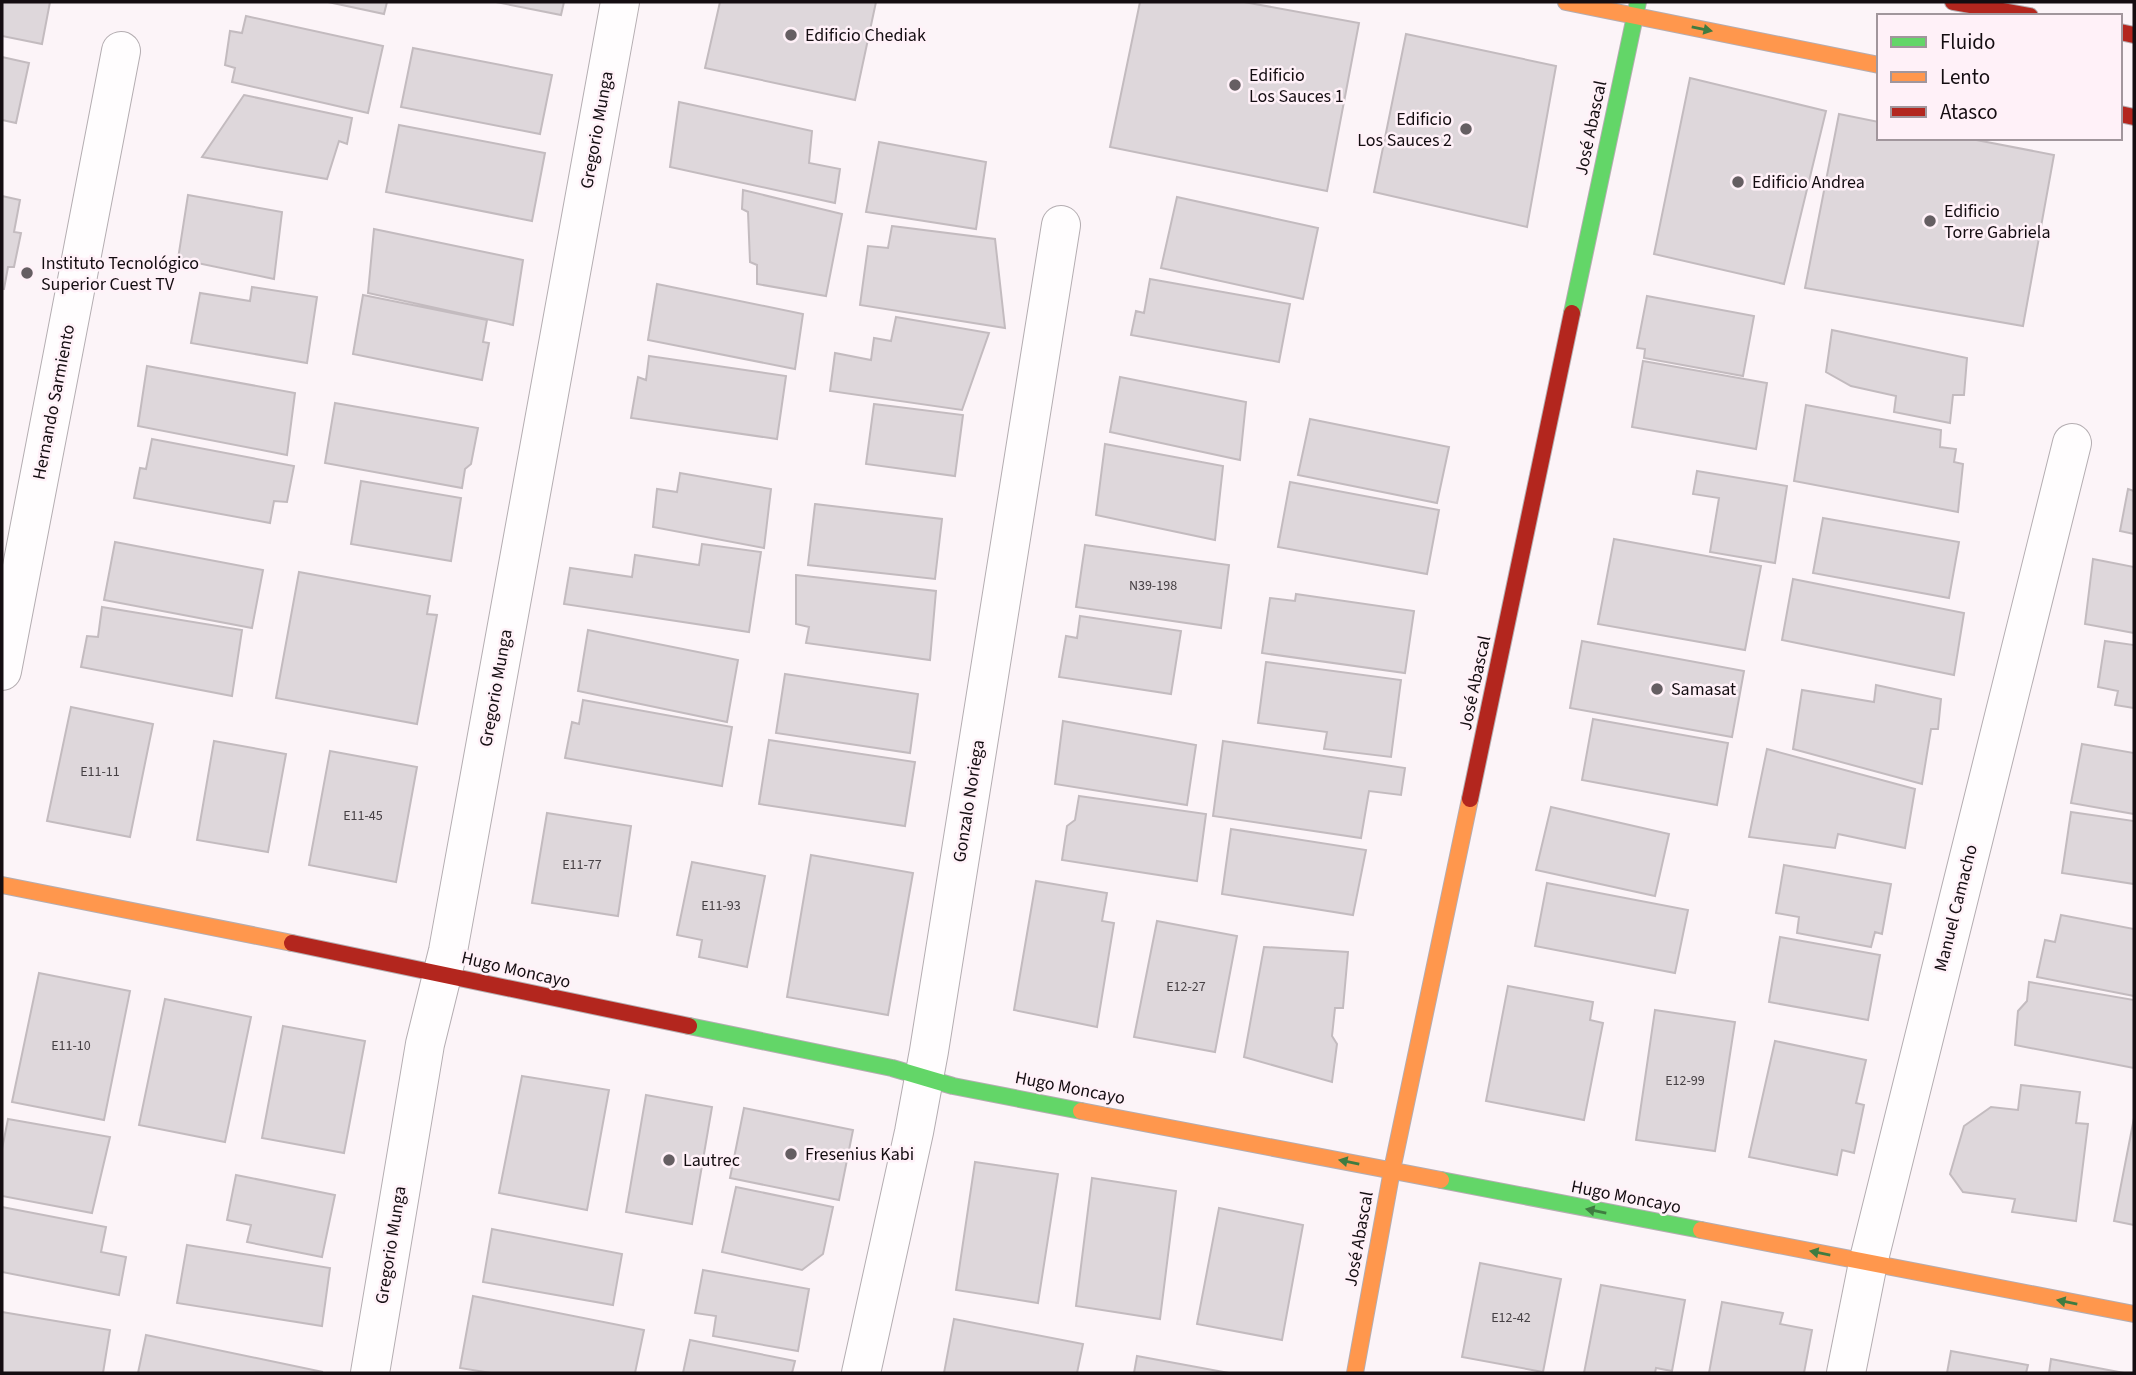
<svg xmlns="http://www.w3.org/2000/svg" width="2136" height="1375" font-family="'Source Sans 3',sans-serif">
  <rect width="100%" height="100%" fill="#fcf4f8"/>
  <path fill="#ded7db" stroke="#c3bbbf" stroke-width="2" d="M2 2H50L42 44 2 36Z
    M328 2H387L384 14Z
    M496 2H564L561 15Z
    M720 2H876L855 100 705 68Z
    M1140 2H1244L1359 23 1327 191 1110 147Z
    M246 16 383 46 368 113 232 82 235 68 225 65 230 31 242 33Z
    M1406 34 1556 66 1527 227 1374 192Z
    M413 48 552 75 540 134 401 107Z
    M2 57 29 63 16 123 2 120Z
    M1690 78 1826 111 1784 284 1654 254Z
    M244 95 352 118 347 144 339 141 327 179 202 157Z
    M679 102 812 131 809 163 840 169 835 203 670 167Z
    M1839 114 1879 122V138H1966L2054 155 2023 326 1805 288Z
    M399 125 545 153 532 221 386 192Z
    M879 142 986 162 976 229 866 212Z
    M743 190 842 214 826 296 757 284V265L750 262 748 212 742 209Z
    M188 195 282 212 274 279 178 259Z
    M2 196 20 200 14 232 21 233 14 267H8L4 289H2Z
    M1177 197 1318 228 1303 299 1161 268Z
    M892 226 995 239 1005 328 860 305 868 246 888 248Z
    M374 229 523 260 513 325 368 293Z
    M1150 279 1290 304 1279 362 1131 335 1136 311 1144 313Z
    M657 284 803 314 795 369 648 340Z
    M252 287 317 297 307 363 191 343 200 293 250 301Z
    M363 295 487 320 483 342 489 343 482 380 353 354Z
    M1647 296 1754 316 1743 376 1644 358 1645 349 1637 348Z
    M896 317 989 333 962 410 830 391 835 353 871 360 874 338 891 341Z
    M1832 330 1967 358 1964 395H1953L1950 423 1894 412 1896 396 1851 386 1826 372Z
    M649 356 786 376 777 439 631 418 638 377 646 380Z
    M1643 361 1767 383 1756 449 1632 427Z
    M147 366 295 393 287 455 138 426Z
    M1120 377 1246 402 1240 460 1110 432Z
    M335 403 478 428 471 464 465 469 462 488 325 463Z
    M874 404 963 415 955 476 866 464Z
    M1806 405 1941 430 1940 447 1956 449 1954 462 1963 464 1958 512 1794 481Z
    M1310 419 1449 447 1437 503 1298 475Z
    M152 439 294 466 287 502 274 501 270 523 134 498 140 468 146 469Z
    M1105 444 1223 466 1215 540 1096 515Z
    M1697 471 1787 486 1775 563 1710 552 1719 498 1693 494Z
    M680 473 771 489 764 548 653 527 657 489 677 492Z
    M361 481 461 498 451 561 351 544Z
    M1290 482 1439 510 1427 574 1278 547Z
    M2128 489 2134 491V534L2120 531Z
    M815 504 942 519 935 579 808 565Z
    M1823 518 1959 542 1949 598 1813 573Z
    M1614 539 1761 566 1745 650 1598 624Z
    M115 542 263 570 252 628 104 600Z
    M702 544 761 552 749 632 564 604 570 568 632 577 635 555 699 565Z
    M1085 545 1229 565 1221 628 1076 607Z
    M2093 559 2134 567V633L2085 624Z
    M299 572 430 596 427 614 437 615 417 724 276 698Z
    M796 575 936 591 930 660 806 643 809 627 796 624Z
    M1793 579 1964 613 1954 675 1782 640Z
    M1296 594 1414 611 1405 673 1262 653 1270 598 1295 601Z
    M102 607 242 630 232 696 81 667 87 636 98 637Z
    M1080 616 1181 631 1171 694 1059 677 1066 636 1077 638Z
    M588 630 738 660 727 722 578 691Z
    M1582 641 1744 671 1732 737 1570 708Z
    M2105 641 2134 645V708L2115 705 2118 691 2098 687Z
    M1266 662 1401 680 1391 757 1324 749 1327 732 1258 723Z
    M785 674 918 694 910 753 776 733Z
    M1876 685 1941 699 1938 729H1931L1922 784 1793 749 1802 690 1874 702Z
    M583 700 732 727 722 786 565 758 572 722 579 724Z
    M71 707 153 724 130 837 47 821Z
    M1593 719 1728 743 1717 805 1582 780Z
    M1063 721 1196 745 1187 805 1055 784Z
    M769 740 915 762 905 826 759 804Z
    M214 741 286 754 268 852 197 840Z
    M1223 741 1405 768 1401 795 1369 791 1361 838 1213 816Z
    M2082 744 2134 753V814L2071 803Z
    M1767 749 1915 789 1905 848 1838 834 1835 848 1749 837Z
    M330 751 417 767 396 882 309 865Z
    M1079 796 1206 814 1197 881 1062 860 1067 826 1075 820Z
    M1551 807 1669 834 1655 896 1536 870Z
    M2071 812 2134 821V884L2062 873Z
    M547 813 631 826 618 916 532 903Z
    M1231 829 1366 850 1353 915 1222 894Z
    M811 855 913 873 888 1015 787 997Z
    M692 862 765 876 747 967 699 957 702 940 677 935Z
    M1784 865 1891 884 1882 934 1875 932 1871 947 1797 933 1799 917 1776 913Z
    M1036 881 1107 893 1102 921 1114 923 1097 1027 1014 1010Z
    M1547 883 1688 910 1675 973 1535 946Z
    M2061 915 2134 929V996L2037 977 2045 940 2055 942Z
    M1157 921 1237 936 1215 1052 1134 1037Z
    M1780 937 1880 955 1868 1020 1769 1002Z
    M1264 947 1348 952 1343 1008H1335L1332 1036 1337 1044 1332 1082 1244 1057Z
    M39 973 130 991 104 1120 12 1102Z
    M2029 982 2134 1000V1068L2015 1045 2018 1011 2027 1001Z
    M1508 986 1593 1002 1590 1020 1603 1023 1584 1120 1486 1101Z
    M165 999 251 1017 225 1142 139 1125Z
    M1655 1010 1735 1022 1715 1151 1636 1140Z
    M283 1026 365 1041 344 1153 262 1138Z
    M1775 1041 1866 1060 1856 1103 1864 1105 1854 1153 1842 1150 1837 1175 1749 1157Z
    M522 1076 609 1090 587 1210 499 1193Z
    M2021 1085 2080 1092 2076 1123 2088 1124 2076 1221 2012 1212 2015 1199 1963 1192 1950 1174 1964 1126 1991 1107 2018 1110Z
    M646 1095 712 1107 692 1224 626 1212Z
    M744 1108 853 1130 839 1200 730 1178Z
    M2134 1118V1225L2114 1221Z
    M8 1119 110 1137 92 1213 2 1196V1149Z
    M975 1162 1058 1174 1038 1303 956 1290Z
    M236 1175 335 1195 322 1257 247 1242 251 1225 227 1220Z
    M1092 1178 1176 1191 1160 1319 1076 1306Z
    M736 1187 833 1207 823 1254 802 1270 722 1252Z
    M2 1207 106 1227 101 1252 126 1257 119 1295 2 1272Z
    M1219 1208 1303 1225 1282 1340 1197 1324Z
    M492 1229 622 1254 613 1305 483 1282Z
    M187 1245 330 1268 322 1326 177 1303Z
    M1480 1263 1561 1279 1543 1372 1462 1357Z
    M703 1270 809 1289 798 1351 713 1336 716 1316 695 1313Z
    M1601 1285 1685 1300 1672 1371 1656 1368 1655 1373H1584Z
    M473 1296 644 1330 635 1373H491L460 1368Z
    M1722 1302 1783 1313 1780 1324 1812 1330 1804 1373H1709Z
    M2 1312 110 1330 103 1373H2Z
    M954 1319 1083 1344 1077 1373H944Z
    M146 1335 323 1372 138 1373Z
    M690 1340 795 1361 792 1373H683Z
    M1951 1351 2028 1365 2026 1373H1947Z
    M1137 1356 1229 1373H1134Z
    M2051 1359 2124 1373H2049Z"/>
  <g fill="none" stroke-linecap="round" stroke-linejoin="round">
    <defs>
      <path id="street" d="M2 671 121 51
        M370 1373 425 1044 448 951 620 2
        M861 1373 914 1132 929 1051 1061 225
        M1846 1373 1868 1263 2072 443"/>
      <path id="fast" d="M1572 313 1638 2
        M689 1026 892 1068 953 1086 1081 1111
        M1441 1180 1701 1230"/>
      <path id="slow" d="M1566 2 1879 65
        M2 885 292 943
        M1081 1111 1441 1180
        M1701 1230 2134 1314
        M1355 1373 1392 1170 1470 799"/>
      <path id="jam" d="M1953 2 2030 16
        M2120 32 2134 35
        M2120 114 2134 117
        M1470 799 1572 313
        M292 943 689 1026"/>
    </defs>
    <use href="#street" stroke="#b4adb1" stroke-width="40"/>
    <use href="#fast" stroke="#b4adb1" stroke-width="18"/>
    <use href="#slow" stroke="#b4adb1" stroke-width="18"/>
    <use href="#jam" stroke="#b4adb1" stroke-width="18"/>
    <use href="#street" stroke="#fffdfe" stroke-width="38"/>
    <use href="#fast" stroke="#63d668" stroke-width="16"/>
    <use href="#slow" stroke="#ff974d" stroke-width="16"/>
    <use href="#jam" stroke="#b3261e" stroke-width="16"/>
  </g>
  <defs><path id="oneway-solid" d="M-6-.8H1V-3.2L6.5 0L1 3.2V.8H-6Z" transform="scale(1.75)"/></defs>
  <g fill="#3f7c41">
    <use href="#oneway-solid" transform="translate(1702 29) rotate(12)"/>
    <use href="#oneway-solid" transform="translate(1349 1162) rotate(-168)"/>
    <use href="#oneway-solid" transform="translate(1596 1211) rotate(-169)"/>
    <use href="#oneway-solid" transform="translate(1820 1253) rotate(-169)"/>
    <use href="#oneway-solid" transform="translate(2067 1302) rotate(-169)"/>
  </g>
  <g fill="#655e62" stroke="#fff1f8" stroke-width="2.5">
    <circle cx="791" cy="35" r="7"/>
    <circle cx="1235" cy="85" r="7"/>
    <circle cx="1466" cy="129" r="7"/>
    <circle cx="1738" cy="182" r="7"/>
    <circle cx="1930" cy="221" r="7"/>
    <circle cx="27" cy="273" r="7"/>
    <circle cx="1657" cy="689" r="7"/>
    <circle cx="791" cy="1154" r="7"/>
    <circle cx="669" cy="1160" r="7"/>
  </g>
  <g text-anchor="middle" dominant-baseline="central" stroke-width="5" stroke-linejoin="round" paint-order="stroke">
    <g font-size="14" fill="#464044">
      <text x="1153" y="586">N39-198</text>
      <text x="100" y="772">E11-11</text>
      <text x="363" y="816">E11-45</text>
      <text x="582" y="865">E11-77</text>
      <text x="721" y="906">E11-93</text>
      <text x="1186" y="987">E12-27</text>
      <text x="71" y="1046">E11-10</text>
      <text x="1685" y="1081">E12-99</text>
      <text x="1511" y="1318">E12-42</text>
    </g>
    <g font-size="18" fill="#140d11" stroke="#fff1f8" text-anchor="start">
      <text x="805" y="35">Edificio Chediak</text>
      <text x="1249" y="75">Edificio<tspan x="1249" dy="21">Los Sauces 1</tspan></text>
      <text x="1452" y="119" text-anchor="end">Edificio<tspan x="1452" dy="21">Los Sauces 2</tspan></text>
      <text x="1752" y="182">Edificio Andrea</text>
      <text x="1944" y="211">Edificio<tspan x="1944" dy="21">Torre Gabriela</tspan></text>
      <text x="41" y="263">Instituto Tecnológico<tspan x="41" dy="21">Superior Cuest TV</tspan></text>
      <text x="1671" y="689">Samasat</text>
      <text x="805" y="1154">Fresenius Kabi</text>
      <text x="683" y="1160">Lautrec</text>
    </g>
    <g font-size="18" fill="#140d11" stroke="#fff1f8">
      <text transform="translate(1591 128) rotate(-78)">José Abascal</text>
      <text transform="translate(597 130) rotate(-80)">Gregorio Munga</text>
      <text transform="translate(54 402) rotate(-79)">Hernando Sarmiento</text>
      <text transform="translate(1475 683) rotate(-78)">José Abascal</text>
      <text transform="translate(496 688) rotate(-80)">Gregorio Munga</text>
      <text transform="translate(969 801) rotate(-81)">Gonzalo Noriega</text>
      <text transform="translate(1956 908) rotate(-76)">Manuel Camacho</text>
      <text transform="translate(516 970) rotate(13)">Hugo Moncayo</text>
      <text transform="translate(1070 1088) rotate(11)">Hugo Moncayo</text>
      <text transform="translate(1626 1197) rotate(11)">Hugo Moncayo</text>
      <text transform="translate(1359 1239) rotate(-80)">José Abascal</text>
      <text transform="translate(391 1245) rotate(-81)">Gregorio Munga</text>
    </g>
  </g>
  <rect width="2136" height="1375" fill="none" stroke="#140d11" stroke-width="7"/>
  <rect x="1877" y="14" width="245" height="126" fill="#fff1f8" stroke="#a1969c" stroke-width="2"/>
  <rect x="1891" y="37" width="35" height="10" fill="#63d668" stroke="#a1969c" stroke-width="2"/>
  <text x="1940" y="49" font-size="21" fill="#140d11">Fluido</text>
  <rect x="1891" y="72" width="35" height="10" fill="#ff974d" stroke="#a1969c" stroke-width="2"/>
  <text x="1940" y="84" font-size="21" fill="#140d11">Lento</text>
  <rect x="1891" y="107" width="35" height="10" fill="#b3261e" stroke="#a1969c" stroke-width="2"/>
  <text x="1940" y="119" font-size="21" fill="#140d11">Atasco</text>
</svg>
